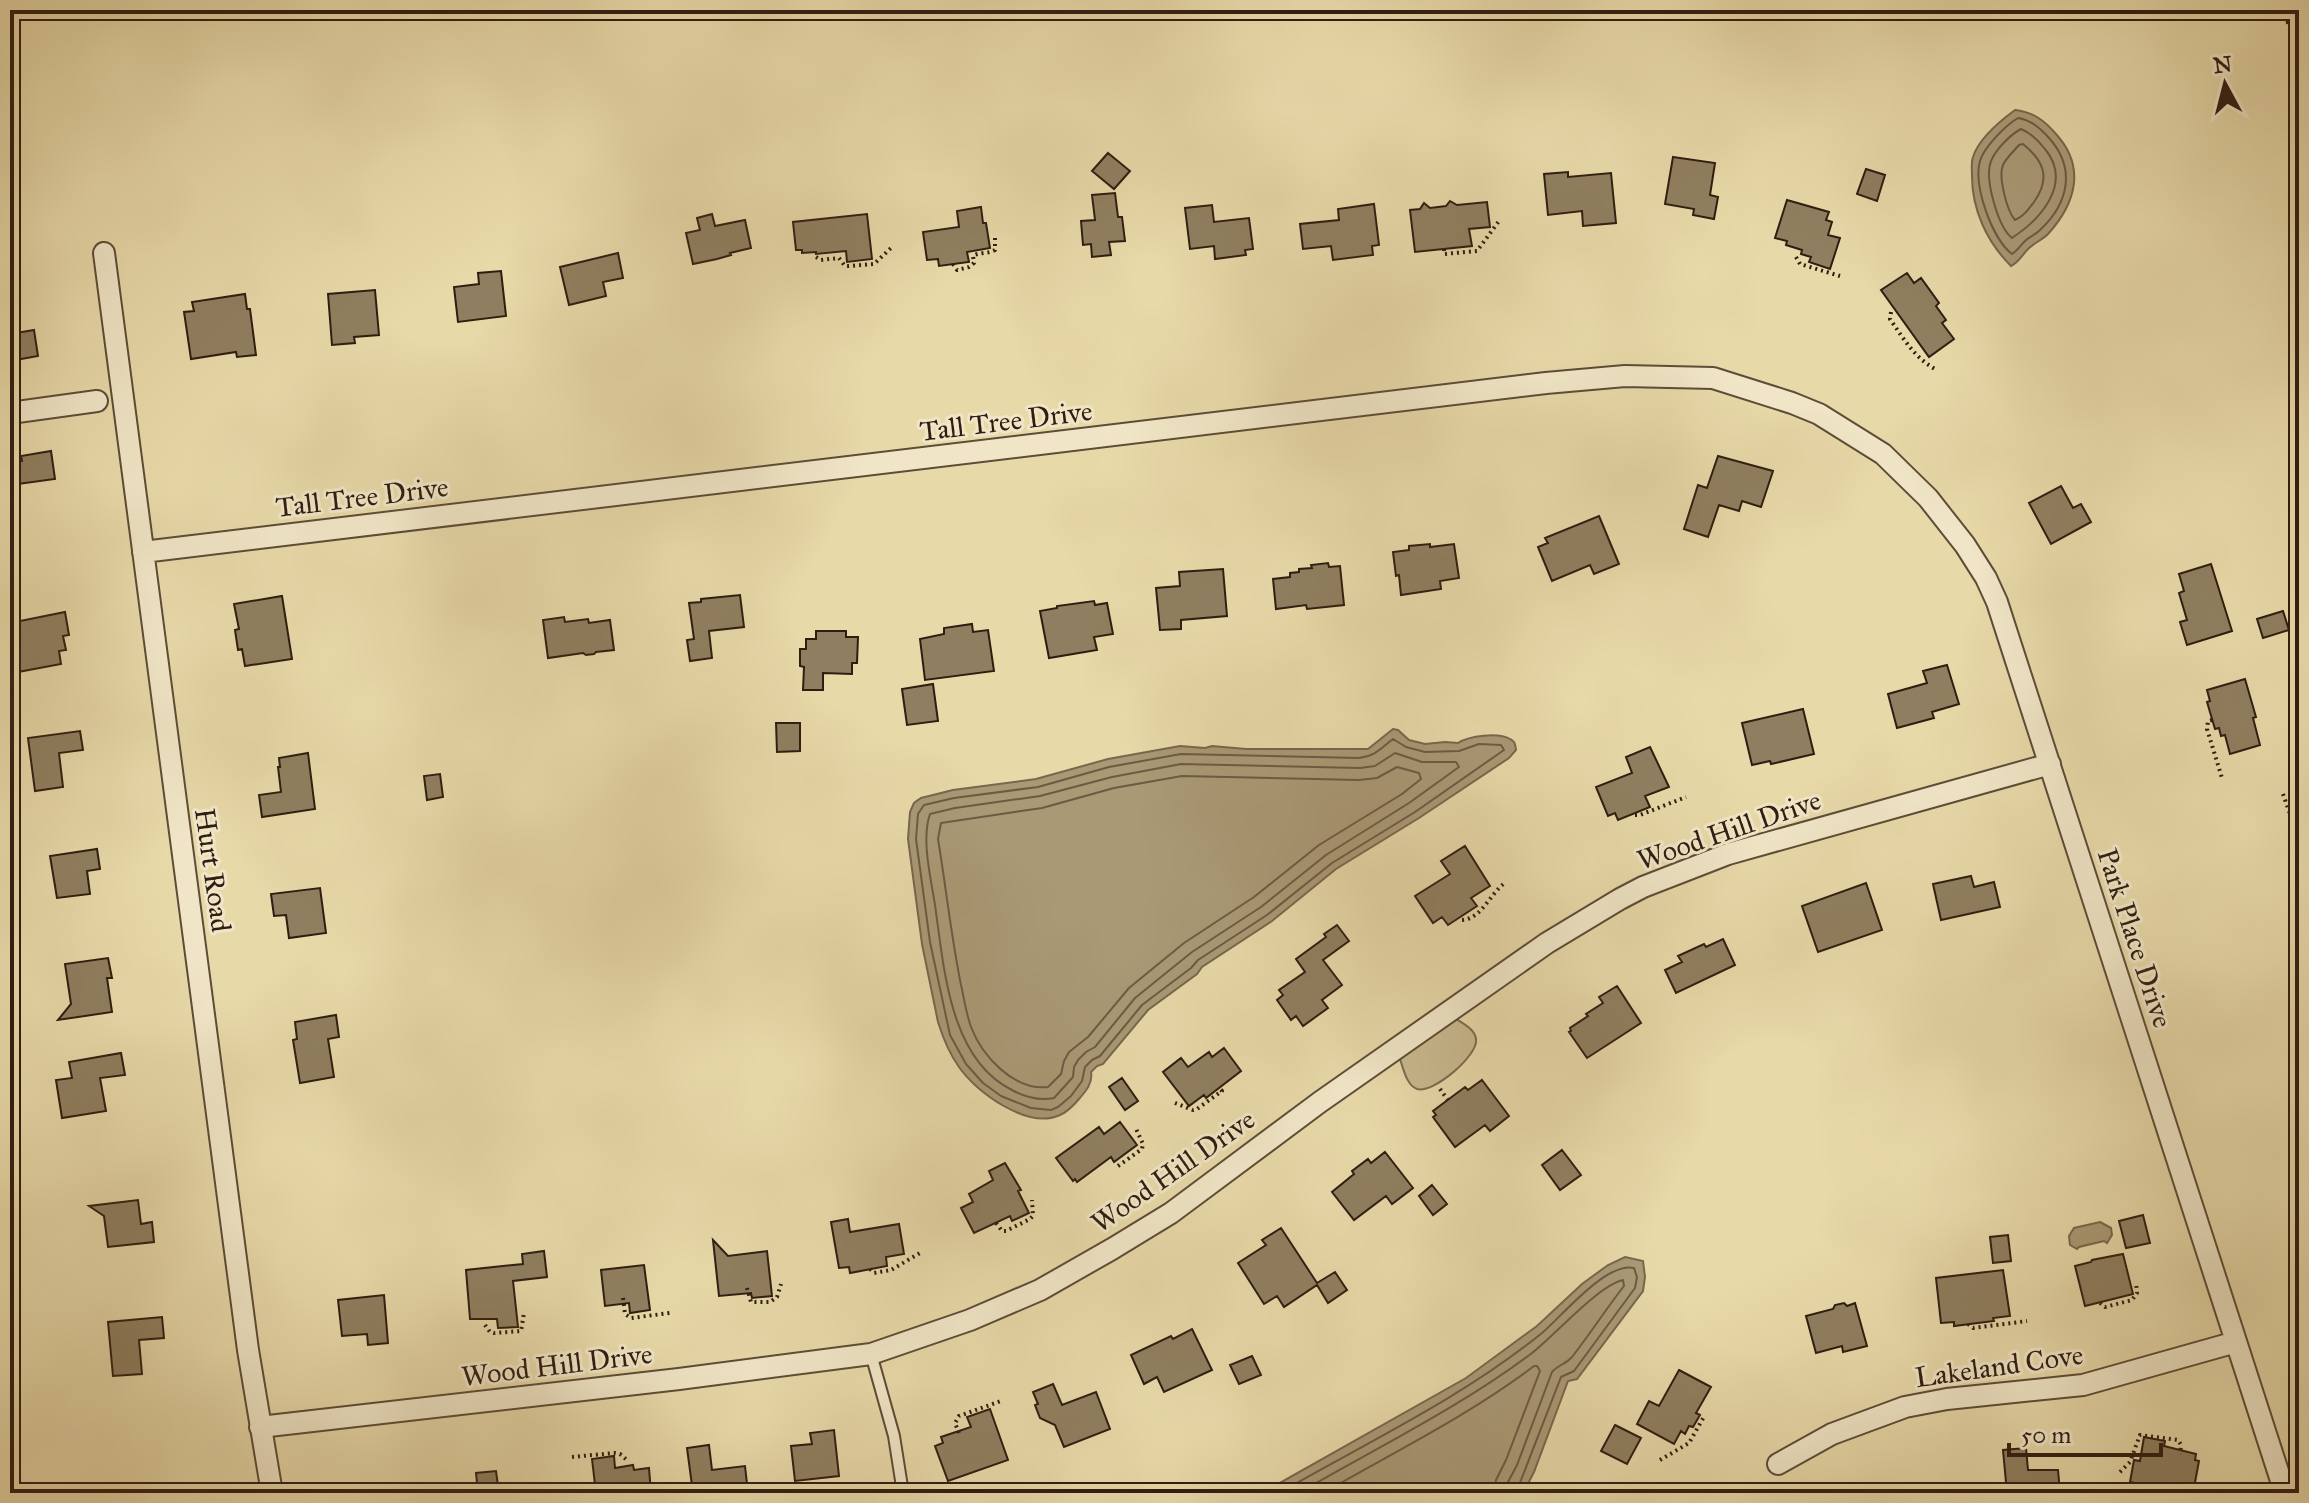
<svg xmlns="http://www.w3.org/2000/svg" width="2309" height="1503" font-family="'IM FELL Great Primer',serif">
  <rect width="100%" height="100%" fill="#e8d9a9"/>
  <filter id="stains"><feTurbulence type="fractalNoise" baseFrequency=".0025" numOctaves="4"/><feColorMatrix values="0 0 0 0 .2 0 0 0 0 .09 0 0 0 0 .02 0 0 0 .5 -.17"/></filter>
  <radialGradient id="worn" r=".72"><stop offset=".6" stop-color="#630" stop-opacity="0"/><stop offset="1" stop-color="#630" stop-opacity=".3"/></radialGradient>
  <path fill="#c9b98f" stroke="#7c6b50" stroke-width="2" d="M1453 1017C1461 1022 1475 1029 1476 1039 1479 1055 1433 1094 1417 1089 1406 1085 1403 1067 1399 1056Z"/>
  <path fill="#a99975" stroke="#78674d" stroke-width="2" d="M2015 110C2033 112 2044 120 2056 134 2086 167 2076 203 2048 234 2042 240 2034 243 2028 249 2022 255 2019 262 2011 266 1987 242 1972 210 1972 176 1972 170 1971 162 1973 157 1979 138 2000 121 2015 110Z
    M1393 729 1398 730 1409 740 1425 744 1445 742 1458 743C1469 736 1498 732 1510 739 1516 742 1515 745 1516 750L1509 758 1419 818 1336 869 1272 921 1202 967 1197 974 1148 1010 1103 1064 1097 1066 1091 1072C1093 1083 1086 1091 1079 1099 1074 1105 1067 1112 1060 1115 1028 1130 976 1092 959 1067 949 1053 943 1038 938 1022L922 944 908 839 910 812 914 803 921 798 953 790 1036 779 1108 759 1180 746 1205 748 1212 746 1246 749H1368Z
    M2100 1222 2111 1228 2112 1235 2107 1243 2104 1241 2079 1247 2077 1249 2070 1245 2069 1236 2074 1228Z
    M1625 1257 1643 1261 1645 1277 1643 1291 1577 1379 1568 1381 1534 1472 1523 1493H1262L1466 1378 1537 1326 1582 1284 1608 1265Z"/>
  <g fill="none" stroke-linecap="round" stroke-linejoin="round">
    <path stroke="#6c5b43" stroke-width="2" d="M2018 118C2031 120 2040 128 2049 138 2076 168 2069 203 2040 230 2035 235 2029 237 2025 241 2020 246 2017 251 2012 254 1992 239 1973 185 1980 161 1984 147 2006 125 2018 118Z
      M2021 129C2031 133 2038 140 2045 149 2073 183 2041 219 2012 238 1998 227 1984 178 1991 161 1996 149 2010 135 2021 129Z
      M2023 144C2044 161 2051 178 2034 202 2028 210 2024 216 2015 220 2007 211 1998 177 2003 165 2006 158 2014 151 2019 145Z
      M1393 739 1406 747 1425 752 1459 751 1479 744 1501 745 1504 750 1415 812 1332 863 1267 915 1198 960 1191 968 1142 1005 1100 1056 1092 1060 1085 1067 1082 1081 1071 1096 1058 1107 1051 1110 1031 1108 1001 1096 983 1083 966 1064 950 1035 930 942 916 839 918 814 924 805 954 798 1038 787 1109 767 1181 754 1359 758C1376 756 1381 748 1393 739Z
      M1395 753 1422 762H1456L1459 767 1409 803 1326 855 1261 907 1192 952 1135 998 1095 1047 1086 1052 1078 1060 1074 1067 1073 1077 1054 1098C1039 1101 1025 1097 1012 1090 949 1059 944 967 935 905 931 879 921 839 930 814L955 808 1040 796 1112 777 1181 764 1360 768 1375 766Z
      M1397 767 1419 773 1421 779 1402 794 1319 845 1254 897 1184 943 1129 988 1088 1037 1069 1052 1064 1061 1061 1074 1048 1087C1014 1091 982 1056 971 1027 966 1013 964 998 961 985 951 936 946 887 938 839L941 823 1042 808 1114 788 1182 776 1359 780 1377 778Z
      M1279 1493C1368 1442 1462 1398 1542 1333 1562 1316 1607 1261 1634 1268L1637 1277 1635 1288 1574 1371 1561 1377 1516 1493
      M1299 1493C1378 1447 1459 1408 1532 1353 1554 1336 1599 1285 1623 1280L1624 1286C1606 1309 1590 1334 1572 1357 1566 1364 1558 1365 1552 1372L1517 1465 1507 1484 1506 1493
      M1323 1493C1394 1452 1468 1416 1534 1366H1537L1540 1371 1506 1460 1496 1480 1494 1493"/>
  </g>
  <path fill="#8f7f60" stroke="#2f1d11" stroke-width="2" d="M1108 153 1130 171 1114 189 1092 171Z
    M1673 157 1715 163 1710 195 1718 197 1714 219 1693 215 1694 209 1665 204Z
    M1866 169 1885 175 1877 201 1857 194Z
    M1568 172V177L1611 173 1616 223 1583 226 1582 211 1548 215 1544 174Z
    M1115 193 1118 217H1122L1125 241 1109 242 1111 255 1092 257 1091 244 1083 245 1081 221 1095 220 1092 195Z
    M1787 200 1829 212 1826 220 1832 222 1828 235 1840 238 1830 269 1809 262 1811 257 1801 254 1802 250 1786 245 1787 241 1775 238Z
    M1450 201 1457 205 1487 202 1490 227 1469 229 1472 246 1415 252 1410 210 1420 209 1424 203 1430 208 1446 206Z
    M1374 204 1379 245 1372 246 1373 255 1333 260 1331 246 1303 249 1300 224 1339 220 1338 209Z
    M1212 205 1214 222 1249 218 1253 249 1245 250 1246 255 1215 259 1214 246 1190 249 1185 208Z
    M981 207 983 223H986L990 248 967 252 969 262 939 266 938 259 927 260 923 232 959 227 957 211Z
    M712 214 715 226 745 220 751 248 730 253 731 255 717 259 693 264 686 233 700 230 697 218Z
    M867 214 872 259 847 262 846 251 816 254V252L802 253V250H796L793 222Z
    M618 253 623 278 603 282 606 296 569 305 560 267Z
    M501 271 506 316 458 322 454 287 479 284 478 273Z
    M1907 273 1914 283 1921 278 1939 303 1936 306 1946 320 1942 323 1954 339 1929 357 1881 290Z
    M375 290 379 335 354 337 355 343 332 345 328 294Z
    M245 294 247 309H250L256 355 237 357 236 352 191 359 184 312 194 311 192 302Z
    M34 330 38 356 10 361V334Z
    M51 451 55 479 10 485V463L22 461 21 456Z
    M1718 456 1773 471 1761 507 1742 501 1739 511 1719 505 1708 537 1684 529 1698 485 1707 488Z
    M2061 486 2073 508 2081 504 2091 522 2051 544 2029 503Z
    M1599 516 1619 564 1594 574 1590 565 1552 581 1538 547 1548 543 1545 538Z
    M1430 544V547L1454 544 1459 578 1440 581 1441 589 1401 595 1399 575 1396 576 1393 552 1409 550V546Z
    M1328 563 1329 567 1340 566 1344 605 1307 609 1306 605 1276 609 1273 579 1290 577V573L1299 572V569L1312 568 1311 565Z
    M2211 564 2232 631 2187 645 2180 622 2187 620 2179 593 2184 591 2179 574Z
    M1223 569 1227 616 1181 620V629L1160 630 1156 588 1180 586 1179 572Z
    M740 595 744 627 709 631 712 658 690 661 687 640 694 639 689 603 701 602V599Z
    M282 596 292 659 245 666 242 649 238 650 235 630 239 629 234 604Z
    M1094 601 1095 605 1107 603 1113 634 1094 637 1097 650 1049 658 1040 611 1057 608V606Z
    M2283 611 2289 630 2263 638 2257 619Z
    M65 612 69 635 63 636 66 650 59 651 61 664 18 672 10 623Z
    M564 617 565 622 588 619 589 623 610 620 614 650 596 652 594 654 586 655 583 653 548 658 543 620Z
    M972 624 973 632 988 630 994 671 925 680 920 639 944 634V628Z
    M816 631H846V637H858L857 663H852V674L823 673V690H803L804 667 800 666V649H806V639H816Z
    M1947 665 1959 704 1932 712 1934 718 1897 728 1888 694 1927 683 1923 671Z
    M2245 679 2256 717 2253 718 2260 745 2230 754 2225 735 2221 736 2219 728 2215 729 2207 702 2210 701 2207 690Z
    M933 684 938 721 907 725 902 689Z
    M1803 709 1814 754 1771 764 1770 761 1752 765 1742 723Z
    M776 723H800V751L777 752Z
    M80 731 83 750 59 753 63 787 35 791 28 738Z
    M1650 747 1669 787 1645 796 1650 807 1618 820 1615 813 1608 816 1596 787 1632 773 1626 757Z
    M308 753 315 809 262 817 259 795 281 792 278 767H280L279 758Z
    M440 774 443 797 427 800 424 776Z
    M1465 846 1490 886 1471 898 1477 906 1448 925 1442 917 1433 923 1415 896 1450 874 1441 861Z
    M97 849 100 869 87 871 90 894 57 898 50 856Z
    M1971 876 1974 887 1994 882 2000 907 1941 920 1933 884Z
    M1866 883 1882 930 1818 952 1802 906Z
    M320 888 326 933 289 938 286 915 274 916 271 894Z
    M1337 925 1349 941 1323 960 1342 985 1322 1000 1328 1008 1303 1026 1296 1016 1291 1020 1277 1000 1283 995 1279 990 1305 972 1296 959 1326 937 1324 934Z
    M1723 939 1735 965 1676 993 1665 970 1682 962 1678 956 1704 944 1706 947Z
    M108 958 112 978H107L112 1012 58 1020 71 1004 65 964Z
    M1617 986 1641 1023 1587 1058 1569 1032 1571 1031 1570 1028 1588 1016 1586 1014 1603 1003 1599 997Z
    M336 1015 339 1037 328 1039 334 1077 300 1083 293 1040 297 1039 295 1022Z
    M1224 1048 1241 1071 1206 1098 1204 1095 1189 1106 1163 1072 1181 1058 1188 1067 1209 1052 1212 1057Z
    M121 1053 125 1075 100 1078 106 1111 62 1118 56 1080 72 1078 69 1062Z
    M1122 1078 1138 1101 1125 1110 1109 1087Z
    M1482 1080 1509 1116 1490 1131 1485 1125 1455 1147 1433 1117 1436 1115 1433 1111 1465 1087 1468 1090Z
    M1120 1122 1137 1145 1114 1162 1111 1157 1077 1182 1075 1179 1073 1181 1056 1158 1099 1127 1104 1134Z
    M1562 1150 1581 1175 1560 1190 1542 1165Z
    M1385 1152 1413 1188 1392 1204 1386 1196 1354 1220 1332 1192 1354 1174 1352 1171 1368 1159 1371 1163Z
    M1005 1163 1021 1190 1018 1191 1029 1213 1012 1221 1010 1216 974 1233 961 1208 973 1202 969 1194 993 1180 989 1171Z
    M1432 1185 1447 1204 1433 1215 1419 1196Z
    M138 1200 141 1224 152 1222 154 1242 108 1247 104 1216 89 1206Z
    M2143 1215 2150 1243 2126 1248 2119 1221Z
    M848 1219 850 1232 899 1224 904 1254 886 1257 887 1266 850 1273 849 1267 839 1268 831 1222Z
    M1281 1228 1317 1283 1335 1272 1347 1290 1328 1303 1317 1285 1284 1307 1277 1296 1264 1304 1238 1263 1266 1245 1262 1240Z
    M2008 1235 2011 1261 1993 1263 1990 1237Z
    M713 1240 728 1256 767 1251 772 1296 752 1298 751 1293 719 1296Z
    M544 1251 547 1277 513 1281 518 1327 498 1328 497 1319H470L466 1270 523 1264 522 1254Z
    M2123 1254 2133 1294 2085 1306 2075 1266 2091 1262 2092 1260Z
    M644 1265 650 1310 630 1313 629 1303 605 1306 601 1270Z
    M2003 1270 2010 1316 1993 1318 1994 1321 1954 1326V1322L1941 1323 1936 1278Z
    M384 1295 388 1343 368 1345 367 1334 342 1336 338 1300Z
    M1844 1303 1847 1306 1855 1303 1867 1346 1843 1352 1842 1346 1816 1353 1806 1316 1833 1309 1835 1305Z
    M162 1317 164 1338 139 1340 142 1374 113 1376 108 1322Z
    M1192 1329 1212 1370 1164 1392 1157 1377 1144 1384 1131 1355 1171 1336 1173 1339Z
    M1252 1356 1261 1375 1239 1384 1230 1365Z
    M1679 1370 1711 1387 1696 1413 1700 1415 1693 1427 1689 1426 1685 1434 1681 1431 1674 1444 1637 1424 1649 1401 1659 1406Z
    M1053 1384 1062 1405 1096 1392 1110 1429 1064 1447 1055 1425 1040 1418 1035 1405 1038 1404 1033 1392Z
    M990 1409 1008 1460 948 1481 935 1446 943 1443 941 1437 971 1427 967 1417Z
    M1615 1425 1641 1438 1627 1464 1601 1451Z
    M834 1430 839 1476 795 1481 791 1446 812 1444 810 1433Z
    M2144 1437 2165 1441 2164 1446 2196 1454 2195 1460 2199 1461 2193 1493 2166 1489 2157 1493 2155 1487 2130 1482 2134 1460 2140 1461Z
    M709 1445 712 1470 745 1466 748 1493H693L687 1448Z
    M2026 1448 2028 1470H2058L2060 1493H2007L2003 1450Z
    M614 1456 615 1468 633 1465 634 1470 649 1468 651 1493H596L592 1459Z
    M496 1471 499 1493H478L476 1473Z"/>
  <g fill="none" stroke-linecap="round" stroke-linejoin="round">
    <defs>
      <path id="lane" d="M871 1354 894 1436 903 1493"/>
      <path id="street" d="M104 253 248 1350 272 1493
        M10 413 97 401
        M143 552 1546 383 1625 376 1713 378 1792 403 1819 414 1883 454 1928 498 1965 545 1986 578 1997 602 2285 1493
        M260 1427 679 1379 871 1354 970 1320 1040 1290 1112 1249 1171 1213 1320 1102 1547 943 1620 899 1643 887 1728 854 2050 764
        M1778 1464 1832 1434 1905 1407 1947 1399 2083 1385 2236 1342"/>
    </defs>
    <use href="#lane" stroke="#5d4c37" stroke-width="14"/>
    <use href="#street" stroke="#5d4c37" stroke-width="24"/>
    <path stroke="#2f1d11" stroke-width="4" stroke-dasharray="2 4" stroke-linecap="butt" d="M1444 249V254L1477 251 1499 221
      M816 257 821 260 839 258 845 266H849L874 264 892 247
      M1796 257 1800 264 1840 276
      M953 264 957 270 969 267 974 263 973 256C979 252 988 254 995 250V234
      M1891 312 1890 319C1903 338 1914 357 1935 369
      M2212 720 2208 721 2207 729 2222 778
      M2283 794 2296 831 2299 850
      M1635 815H1640L1686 797
      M1462 920C1482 919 1490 893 1506 882
      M1440 1089 1450 1103
      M1175 1103 1193 1110 1197 1109 1222 1091 1219 1088
      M1118 1166 1142 1149 1143 1144 1136 1129
      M996 1223 1002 1231H1006L1030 1219 1033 1216 1032 1200
      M870 1269 874 1273 891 1270 920 1253
      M747 1288 751 1302H770L777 1297 781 1284
      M623 1298 625 1314 631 1318 670 1313
      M2100 1303 2105 1307 2132 1300 2137 1293 2136 1283
      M1968 1324 1973 1328 2027 1321
      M485 1325 490 1332 494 1333 521 1331 524 1313
      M959 1433 955 1423 959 1416 1001 1401
      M572 1457 614 1453 620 1454 628 1461
      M1660 1460 1689 1443 1705 1415
      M2120 1472 2130 1462 2140 1435 2178 1440 2181 1445 2180 1454
      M1890 1493 1899 1490 1905 1493"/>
    <use href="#lane" stroke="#f0e6c7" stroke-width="10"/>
    <use href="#street" stroke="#f0e6c7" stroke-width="20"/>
    <path stroke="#2f1d11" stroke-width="6" stroke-dasharray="14 14" stroke-linecap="butt" d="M2287 10 2299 90"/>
  </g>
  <g text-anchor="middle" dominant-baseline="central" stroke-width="6" stroke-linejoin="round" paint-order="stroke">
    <g font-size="28" fill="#2f1d11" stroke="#f0e6c7">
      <text transform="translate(1006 421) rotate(-7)">Tall Tree Drive</text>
      <text transform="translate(362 497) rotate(-7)">Tall Tree Drive</text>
      <text transform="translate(1729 830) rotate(-19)">Wood Hill Drive</text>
      <text transform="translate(213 870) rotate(82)">Hurt Road</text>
      <text transform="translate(2135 938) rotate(72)">Park Place Drive</text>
      <text transform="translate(1173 1171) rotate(-35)">Wood Hill Drive</text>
      <text transform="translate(557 1365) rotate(-7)">Wood Hill Drive</text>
      <text transform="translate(1999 1366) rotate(-8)">Lakeland Cove</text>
    </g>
  </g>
  <rect width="2309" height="1503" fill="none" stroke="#e8d9a9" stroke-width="40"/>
  <rect x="12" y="12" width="2285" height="1479" fill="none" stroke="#2f1d11" stroke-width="4"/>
  <rect x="20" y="20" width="2269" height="1463" fill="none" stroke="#2f1d11" stroke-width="2"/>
  <g transform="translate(2225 84) rotate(353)" stroke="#f0e6c7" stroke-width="6" paint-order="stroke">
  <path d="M0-6L14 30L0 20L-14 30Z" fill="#2f1d11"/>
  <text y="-12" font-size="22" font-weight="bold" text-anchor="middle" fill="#2f1d11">N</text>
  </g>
  <path d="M2009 1443v12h152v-12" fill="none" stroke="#2f1d11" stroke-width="4"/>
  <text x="2021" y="1443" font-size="24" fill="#2f1d11" stroke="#f0e6c7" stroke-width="6" paint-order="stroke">50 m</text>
  <rect width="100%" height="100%" filter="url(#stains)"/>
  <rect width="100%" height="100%" fill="url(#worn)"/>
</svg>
